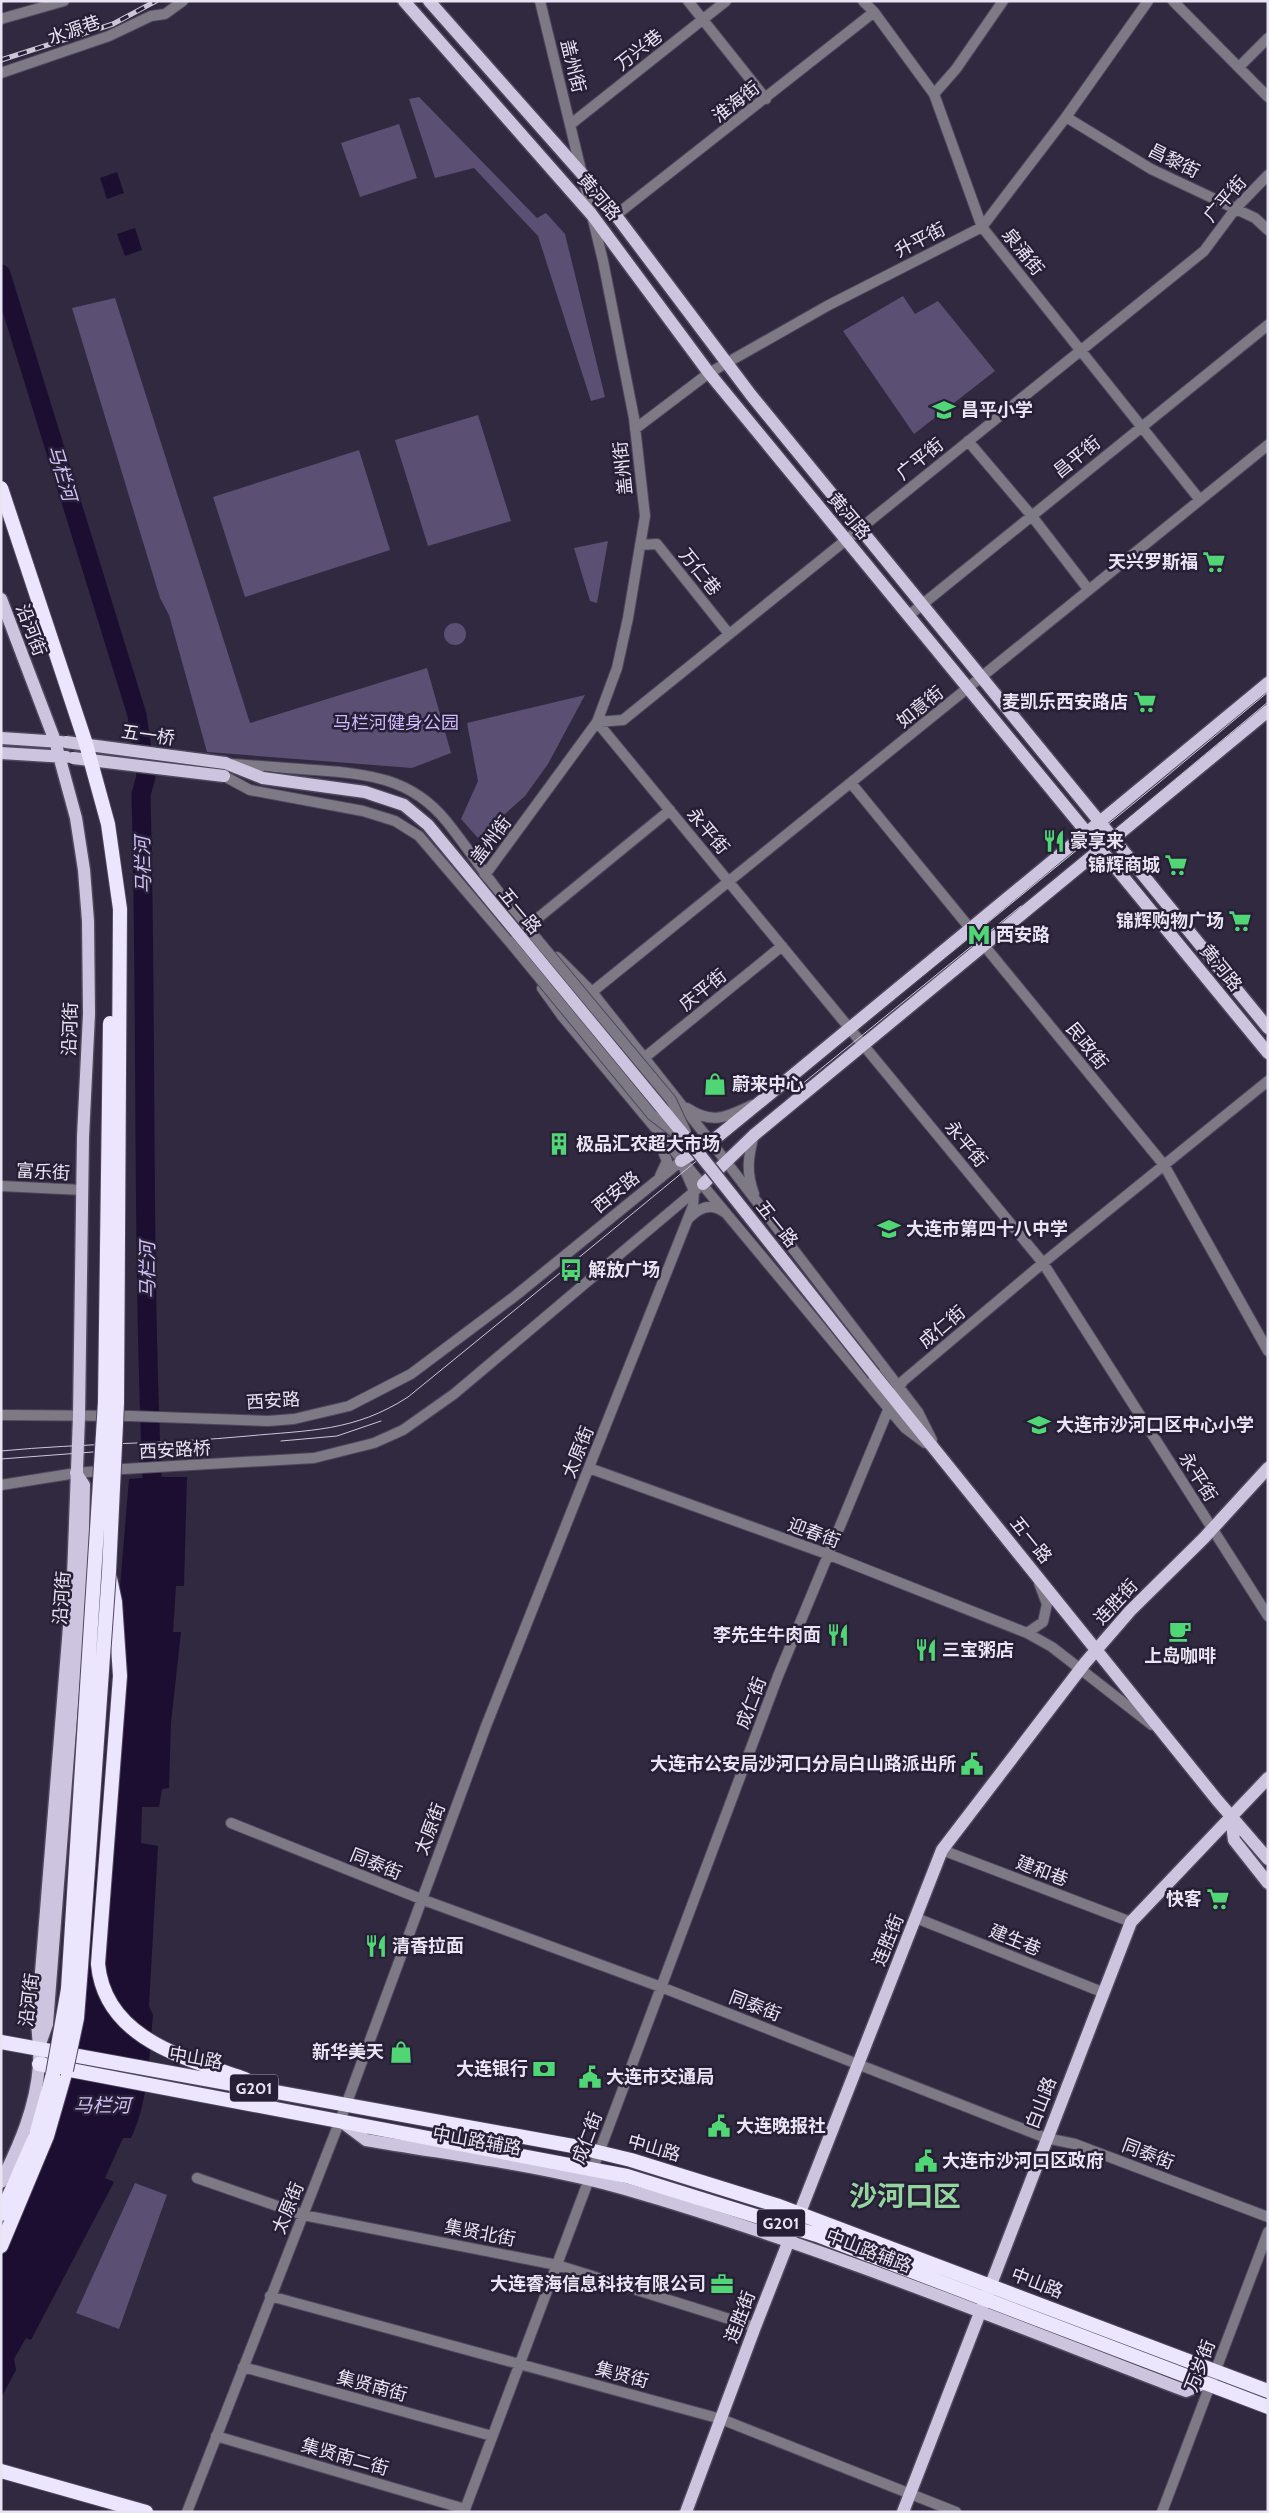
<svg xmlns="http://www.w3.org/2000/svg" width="1269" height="2513" font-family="Cabin,'Noto Sans SC',sans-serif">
  <rect width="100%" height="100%" fill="#312940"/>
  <path fill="#5b4f73" d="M419 97 537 218 546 213 565 234 605 397 591 401 538 236 474 168 435 178 409 99Z
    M399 124 417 178 360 197 341 143Z
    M903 296 915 314 938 301 995 371 914 434 843 331Z
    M115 298 250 723 427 668 451 753 412 768 207 752 169 615 160 598 72 308Z
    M478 415 511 521 428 546 395 440Z
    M359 450 390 550 245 597 213 497Z
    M608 541 597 603 590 601 574 548Z
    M444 634a11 11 0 1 1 22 0a11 11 0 1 1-22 0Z
    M585 695 548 764 525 796 478 838 461 819 478 781 467 723Z
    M135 2183 167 2195 119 2329 76 2313Z"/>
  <path fill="#1c0e30" d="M117 172 124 193 107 199 100 178Z
    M135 228 142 250 125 256 117 234Z
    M152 1477H187L184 1586H176L173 1632H181L171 1723 169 1788 162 1789 159 1807H142L141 1843 158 1846 149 2006 153 2015C149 2055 149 2101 131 2138H123L105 2178 114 2182 31 2340 26 2338 14 2359 16 2370 1 2398V2238L73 2066 85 2006 129 1479Z"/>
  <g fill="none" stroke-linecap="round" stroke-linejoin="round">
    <path stroke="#1c0e30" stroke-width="19" d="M1 274 137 715 146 776 141 795C147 1022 142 1250 152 1477"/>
    <defs>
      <path id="minor" d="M688 1 766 99
        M863 1 874 12 934 94 982 227 1200 500
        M1173 1 1268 97
        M1 19 64 1
        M1239 67 1268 38
        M1 73 109 36 151 16 165 14 183 1
        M934 94 956 69 1003 1
        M1066 117 1151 169 1255 218 1268 230
        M571 124 726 1
        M616 215 874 12
        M635 429 709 373 827 306 982 227 1066 117 1148 1
        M968 441 1031 515 1088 589
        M640 545 657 544 729 634
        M908 616 1268 325
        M597 722 1043 1263 1268 1616
        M597 722 623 720 1204 251 1236 208 1268 175
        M234 764C261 766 287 768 314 770 367 774 411 777 447 822 476 858 500 899 533 932
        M224 776 250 790 363 811 395 821 419 836 514 947
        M851 783 1164 1165 1268 1351
        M482 879 597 722 617 668 628 618 645 516 634 418 603 261 540 1
        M527 927 670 810
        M557 957 592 992 718 1151 918 1412 932 1440
        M542 988 562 1016 889 1409 905 1428 925 1443
        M592 992 1268 445
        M644 1058 782 946
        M687 1108C712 1125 727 1117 752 1105
        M658 1139 667 1161 660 1176
        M1 1186 83 1190
        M754 1194C746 1172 748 1157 754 1135
        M689 1218C699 1208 711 1202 724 1212
        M1 1415 131 1416 268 1421 294 1419 349 1406 411 1374 515 1296 681 1161
        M589 1468 827 1554 1027 1633 1052 1647 1152 1725
        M1 1485 76 1473 123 1469 314 1458 374 1443 403 1430 454 1394 696 1190
        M1027 1633 1043 1622 1047 1604 1039 1583
        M231 1823 421 1899 661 1987 1046 2138 1075 2144 1268 2217
        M942 1850 1131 1922
        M916 1918 1102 1992
        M197 2178 303 2215 557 2265 755 2327
        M270 2296 721 2419 956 2512
        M243 2367 492 2436
        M216 2436 465 2509
        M187 2512 346 2105 486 1726 693 1206 694 1191 681 1161
        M464 2512 778 1676 893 1398 903 1381 1043 1263 1268 1081
        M1162 2512 1268 2232"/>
      <path id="major" d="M404 1 592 215 709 373 1268 1053
        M429 1 599 193 751 395 1268 1028
        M1 599 55 741 76 818 84 870 88 921 89 1014 83 1137 79 1416 73 1577 37 2022C38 2036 40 2051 39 2065 36 2107 20 2144 1 2182
        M1 738 61 742
        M1 753 66 757
        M225 763 263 778
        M681 1161 711 1142 765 1098 1268 683
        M703 1184 754 1135 1268 711
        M874 1374 1217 1800 1268 1859
        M1231 1817 1234 1840 1268 1883
        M41 2041 47 2024 82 1577 84 1485 76 1473
        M342 2122 366 2140C452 2155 541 2165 625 2189 816 2244 1000 2320 1186 2391L1205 2383
        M686 2512 755 2327 942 1850 1085 1663 1130 1611 1204 1538 1268 1468
        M903 2512 1131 1922 1268 1778"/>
      <path id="highway" d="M110 1578 115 1602 120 1676 98 1964C105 2039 185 2058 245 2079
        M1 2042 573 2146 631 2160 779 2206 1268 2391
        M39 2064 627 2176 817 2235 1268 2407
        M1 2214 36 2135 53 2074
        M1 2246 47 2136 66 2070
        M1 2471 146 2512"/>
    </defs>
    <use href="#minor" stroke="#4e475d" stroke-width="12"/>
    <use href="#major" stroke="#4e475d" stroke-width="15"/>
    <use href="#highway" stroke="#4e475d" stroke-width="16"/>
    <use href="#minor" stroke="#7d7a86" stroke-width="10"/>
    <use href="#major" stroke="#cdc5df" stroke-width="12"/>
    <use href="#highway" stroke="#ece5fe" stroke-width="14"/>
    <path stroke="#cbc7d7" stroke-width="1" d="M1116 829 1268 702
      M796 1089 1021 906
      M281 1441 337 1436 381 1421
      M1 1451C83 1443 166 1444 248 1436 309 1430 354 1432 408 1397 557 1276 705 1154 853 1032 992 919 1131 807 1268 692
      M1 1459 93 1452"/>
    <defs>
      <path id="rail" d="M1 60 113 24 156 1"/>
    </defs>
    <use href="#rail" stroke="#cbc7d7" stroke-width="5"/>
    <use href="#rail" stroke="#271f36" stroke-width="3" stroke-dasharray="9" stroke-linecap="butt"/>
    <defs>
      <path id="minor-bridge" d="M527 927 671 1100 686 1132
        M509 941 652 1115 682 1138"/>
      <path id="major-bridge" d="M66 742 225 763
        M73 758 224 776
        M263 778 365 792 404 805 428 825 693 1146 874 1374"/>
      <path id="highway-bridge" d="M1 488 86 744 108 824 120 909 117 1403 109 1572 81 1967 77 2018 66 2070
        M53 2074 68 1989 105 1402 110 1023"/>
    </defs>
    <use href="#minor-bridge" stroke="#4e475d" stroke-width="12" stroke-linecap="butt"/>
    <use href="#major-bridge" stroke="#4e475d" stroke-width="15" stroke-linecap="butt"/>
    <use href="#highway-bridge" stroke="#4e475d" stroke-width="16" stroke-linecap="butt"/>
    <use href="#minor-bridge" stroke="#7d7a86" stroke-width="10"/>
    <use href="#major-bridge" stroke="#cdc5df" stroke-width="12"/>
    <use href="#highway-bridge" stroke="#ece5fe" stroke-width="14"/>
  </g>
  <defs>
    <symbol id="school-bare" viewBox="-9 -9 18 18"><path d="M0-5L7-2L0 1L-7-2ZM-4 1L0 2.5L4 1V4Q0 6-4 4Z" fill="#50d674" stroke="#271f36" stroke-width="2.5" paint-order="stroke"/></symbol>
    <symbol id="supermarket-bare" viewBox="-9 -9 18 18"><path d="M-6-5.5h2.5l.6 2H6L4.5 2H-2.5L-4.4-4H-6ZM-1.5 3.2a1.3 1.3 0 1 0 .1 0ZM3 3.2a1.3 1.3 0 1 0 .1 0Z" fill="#50d674" stroke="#271f36" stroke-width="2.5" paint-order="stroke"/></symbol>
    <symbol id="restaurant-bare" viewBox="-9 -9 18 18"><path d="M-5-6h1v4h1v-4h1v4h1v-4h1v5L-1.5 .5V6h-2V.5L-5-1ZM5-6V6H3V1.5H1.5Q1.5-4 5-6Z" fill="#50d674" stroke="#271f36" stroke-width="2.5" paint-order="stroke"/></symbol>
    <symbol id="metro-bare" viewBox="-9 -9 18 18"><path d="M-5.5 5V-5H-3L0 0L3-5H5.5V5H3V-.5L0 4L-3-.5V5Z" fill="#50d674" stroke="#271f36" stroke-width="2.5" paint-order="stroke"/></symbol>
    <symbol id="shop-bare" viewBox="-9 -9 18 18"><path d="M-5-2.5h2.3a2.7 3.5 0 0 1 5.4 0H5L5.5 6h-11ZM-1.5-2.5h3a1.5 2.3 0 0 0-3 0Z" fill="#50d674" stroke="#271f36" stroke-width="2.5" paint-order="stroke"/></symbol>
    <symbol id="building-bare" viewBox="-9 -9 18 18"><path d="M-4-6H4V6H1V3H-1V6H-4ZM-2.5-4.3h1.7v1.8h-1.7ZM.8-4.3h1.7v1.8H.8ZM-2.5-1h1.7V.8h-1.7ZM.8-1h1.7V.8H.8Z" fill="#50d674" stroke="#271f36" stroke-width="2.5" paint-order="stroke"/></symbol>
    <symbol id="bus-bare" viewBox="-9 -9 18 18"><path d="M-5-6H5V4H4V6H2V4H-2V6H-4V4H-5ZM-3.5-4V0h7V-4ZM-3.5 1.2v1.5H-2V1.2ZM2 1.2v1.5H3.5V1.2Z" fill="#50d674" stroke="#271f36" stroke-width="2.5" paint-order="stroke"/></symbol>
    <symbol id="cafe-bare" viewBox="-9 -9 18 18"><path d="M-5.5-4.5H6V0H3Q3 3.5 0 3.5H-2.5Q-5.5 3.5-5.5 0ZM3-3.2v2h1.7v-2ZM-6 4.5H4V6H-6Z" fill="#50d674" stroke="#271f36" stroke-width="2.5" paint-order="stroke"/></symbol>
    <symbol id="civic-bare" viewBox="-9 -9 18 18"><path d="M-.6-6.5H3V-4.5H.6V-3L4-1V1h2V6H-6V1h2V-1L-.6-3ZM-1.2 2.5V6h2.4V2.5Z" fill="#50d674" stroke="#271f36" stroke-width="2.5" paint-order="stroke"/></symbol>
    <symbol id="bank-bare" viewBox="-9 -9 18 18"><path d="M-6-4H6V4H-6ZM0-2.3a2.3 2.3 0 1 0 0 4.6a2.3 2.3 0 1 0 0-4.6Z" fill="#50d674" stroke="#271f36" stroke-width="2.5" paint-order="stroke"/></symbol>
    <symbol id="office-bare" viewBox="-9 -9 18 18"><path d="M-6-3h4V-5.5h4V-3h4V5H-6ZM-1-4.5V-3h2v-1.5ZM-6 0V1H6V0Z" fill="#50d674" stroke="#271f36" stroke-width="2.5" paint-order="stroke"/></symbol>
  </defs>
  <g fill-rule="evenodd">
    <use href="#school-bare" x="928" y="394" width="32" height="32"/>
    <use href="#supermarket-bare" x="1198" y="546" width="32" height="32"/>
    <use href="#supermarket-bare" x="1129" y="686" width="32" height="32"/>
    <use href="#restaurant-bare" x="1038" y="825" width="32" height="32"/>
    <use href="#supermarket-bare" x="1160" y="849" width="32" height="32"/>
    <use href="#supermarket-bare" x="1224" y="905" width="32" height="32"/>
    <use href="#metro-bare" x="963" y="919" width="32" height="32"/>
    <use href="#shop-bare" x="699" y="1068" width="32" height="32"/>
    <use href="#building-bare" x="543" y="1128" width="32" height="32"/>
    <use href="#school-bare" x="873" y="1213" width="32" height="32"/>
    <use href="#bus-bare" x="555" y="1254" width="32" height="32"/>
    <use href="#school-bare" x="1023" y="1409" width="32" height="32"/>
    <use href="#cafe-bare" x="1164" y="1615" width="32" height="32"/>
    <use href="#restaurant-bare" x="822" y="1619" width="32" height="32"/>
    <use href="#restaurant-bare" x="910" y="1634" width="32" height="32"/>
    <use href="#civic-bare" x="956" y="1748" width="32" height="32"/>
    <use href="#supermarket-bare" x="1202" y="1883" width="32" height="32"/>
    <use href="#restaurant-bare" x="360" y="1930" width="32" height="32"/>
    <use href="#shop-bare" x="385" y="2036" width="32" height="32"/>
    <use href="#bank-bare" x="528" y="2053" width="32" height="32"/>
    <use href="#civic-bare" x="574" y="2061" width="32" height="32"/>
    <use href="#civic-bare" x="703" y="2110" width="32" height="32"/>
    <use href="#civic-bare" x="910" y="2145" width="32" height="32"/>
    <use href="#office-bare" x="706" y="2268" width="32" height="32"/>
  </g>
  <g text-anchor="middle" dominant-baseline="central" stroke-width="5" stroke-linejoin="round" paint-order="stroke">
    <g fill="#271f36" stroke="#aea9ba" stroke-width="1">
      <rect x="230" y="2074.5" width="48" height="27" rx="4"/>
      <rect x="757" y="2209.5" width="48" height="27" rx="4"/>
    </g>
    <g font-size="16" font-weight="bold" fill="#e8e4f3">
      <text x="254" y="2088">G201</text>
      <text x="781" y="2223">G201</text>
    </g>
    <g font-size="18" fill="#e8e4f3" stroke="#271f36">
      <text transform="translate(74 30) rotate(-19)">水源巷</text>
      <text transform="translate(639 50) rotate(-38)">万兴巷</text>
      <text transform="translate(573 66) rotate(76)">盖州街</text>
      <text transform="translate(736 102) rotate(-38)">淮海街</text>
      <text transform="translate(1174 161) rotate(26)">昌黎街</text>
      <text transform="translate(599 197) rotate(50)">黄河路</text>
      <text transform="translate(1225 199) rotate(-49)">广平街</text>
      <text transform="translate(920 240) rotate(-27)">升平街</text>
      <text transform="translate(1023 252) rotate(51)">泉涌街</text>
      <text transform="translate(1077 457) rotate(-39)">昌平街</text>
      <text transform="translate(920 459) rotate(-39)">广平街</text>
      <text transform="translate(623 468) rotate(-96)">盖州街</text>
      <text transform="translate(849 516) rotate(50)">黄河路</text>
      <text transform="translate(700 572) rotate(51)">万仁巷</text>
      <text transform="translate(31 630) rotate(69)">沿河街</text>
      <text transform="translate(920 707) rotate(-39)">如意街</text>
      <text transform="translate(148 735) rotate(8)">五一桥</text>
      <text transform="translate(708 831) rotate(50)">永平街</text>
      <text transform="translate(491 840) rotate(-53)">盖州街</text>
      <text transform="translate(520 911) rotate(50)">五一路</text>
      <text transform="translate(1221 968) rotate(51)">黄河路</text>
      <text transform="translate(703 990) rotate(-39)">庆平街</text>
      <text transform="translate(70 1029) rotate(-88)">沿河街</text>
      <text transform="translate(1087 1046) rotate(51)">民政街</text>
      <text transform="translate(966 1144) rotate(50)">永平街</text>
      <text transform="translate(43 1172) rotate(3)">富乐街</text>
      <text transform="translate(616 1192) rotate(-39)">西安路</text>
      <text transform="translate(777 1224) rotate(51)">五一路</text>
      <text transform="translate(942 1327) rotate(-40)">成仁街</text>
      <text transform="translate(273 1401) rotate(-4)">西安路</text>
      <text transform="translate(175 1450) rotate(-3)">西安路桥</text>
      <text transform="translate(578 1452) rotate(-68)">太原街</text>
      <text transform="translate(1198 1477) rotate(58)">永平街</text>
      <text transform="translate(814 1533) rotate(20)">迎春街</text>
      <text transform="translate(1031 1540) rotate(51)">五一路</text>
      <text transform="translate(62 1598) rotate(-86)">沿河街</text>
      <text transform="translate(1116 1602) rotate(-47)">连胜街</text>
      <text transform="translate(751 1703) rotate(-69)">成仁街</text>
      <text transform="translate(430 1829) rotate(-69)">太原街</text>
      <text transform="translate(376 1864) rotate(22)">同泰街</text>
      <text transform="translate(1042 1871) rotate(21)">建和巷</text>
      <text transform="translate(888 1940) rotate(-68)">连胜街</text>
      <text transform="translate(1015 1940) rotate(22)">建生巷</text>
      <text transform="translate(29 2000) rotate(-83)">沿河街</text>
      <text transform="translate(755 2006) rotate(21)">同泰街</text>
      <text transform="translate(196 2058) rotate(10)">中山路</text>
      <text transform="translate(1041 2103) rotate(-69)">白山路</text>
      <text transform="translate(587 2138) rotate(-69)">成仁街</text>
      <text transform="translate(477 2141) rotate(10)">中山路辅路</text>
      <text transform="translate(654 2148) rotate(16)">中山路</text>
      <text transform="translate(1148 2154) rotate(21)">同泰街</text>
      <text transform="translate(288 2208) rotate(-68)">太原街</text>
      <text transform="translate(480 2233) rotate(11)">集贤北街</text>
      <text transform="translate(869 2251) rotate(21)">中山路辅路</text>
      <text transform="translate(1037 2283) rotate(21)">中山路</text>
      <text transform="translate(740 2317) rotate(-69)">连胜街</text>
      <text transform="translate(1200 2366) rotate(-69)">万岁街</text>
      <text transform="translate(622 2375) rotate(15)">集贤街</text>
      <text transform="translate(372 2386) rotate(15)">集贤南街</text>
      <text transform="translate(345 2457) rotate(16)">集贤南二街</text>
    </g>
    <g font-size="18" font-weight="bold" fill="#e8e4f3" stroke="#271f36" text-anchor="start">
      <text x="961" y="410">昌平小学</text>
      <text x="1198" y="562" text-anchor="end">天兴罗斯福</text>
      <text x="1128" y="702" text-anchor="end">麦凯乐西安路店</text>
      <text x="1070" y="841">豪享来</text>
      <text x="1160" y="865" text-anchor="end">锦辉商城</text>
      <text x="1224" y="921" text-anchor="end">锦辉购物广场</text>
      <text x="996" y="935">西安路</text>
      <text x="732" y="1084">蔚来中心</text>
      <text x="576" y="1144">极品汇农超大市场</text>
      <text x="906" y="1229">大连市第四十八中学</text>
      <text x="588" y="1270">解放广场</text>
      <text x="1056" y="1425">大连市沙河口区中心小学</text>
      <text x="821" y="1635" text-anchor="end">李先生牛肉面</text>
      <text x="942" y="1650">三宝粥店</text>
      <text x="1180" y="1656" text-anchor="middle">上岛咖啡</text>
      <text x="956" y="1764" text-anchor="end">大连市公安局沙河口分局白山路派出所</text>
      <text x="1202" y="1899" text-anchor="end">快客</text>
      <text x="392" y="1946">清香拉面</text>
      <text x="384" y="2052" text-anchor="end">新华美天</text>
      <text x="528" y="2069" text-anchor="end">大连银行</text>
      <text x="606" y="2077">大连市交通局</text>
      <text x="736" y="2126">大连晚报社</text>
      <text x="942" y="2161">大连市沙河口区政府</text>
      <text x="706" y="2284" text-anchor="end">大连睿海信息科技有限公司</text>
    </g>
    <g font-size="18" fill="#cfb9fc" stroke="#271f36">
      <text x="396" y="723">马栏河健身公园</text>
    </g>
    <g font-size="19" font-style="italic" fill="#d2c1f7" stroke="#271f36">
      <text transform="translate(62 473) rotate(73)">马栏河</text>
      <text transform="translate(143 865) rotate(-91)">马栏河</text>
      <text transform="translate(147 1270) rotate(-90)">马栏河</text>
      <text x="102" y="2105">马栏河</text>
    </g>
    <g font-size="28" font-weight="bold" fill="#94d59f" stroke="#271f36">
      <text x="905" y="2196">沙河口区</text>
    </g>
  </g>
  <rect width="1269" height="2513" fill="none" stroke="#e8e4f3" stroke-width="5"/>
</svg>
